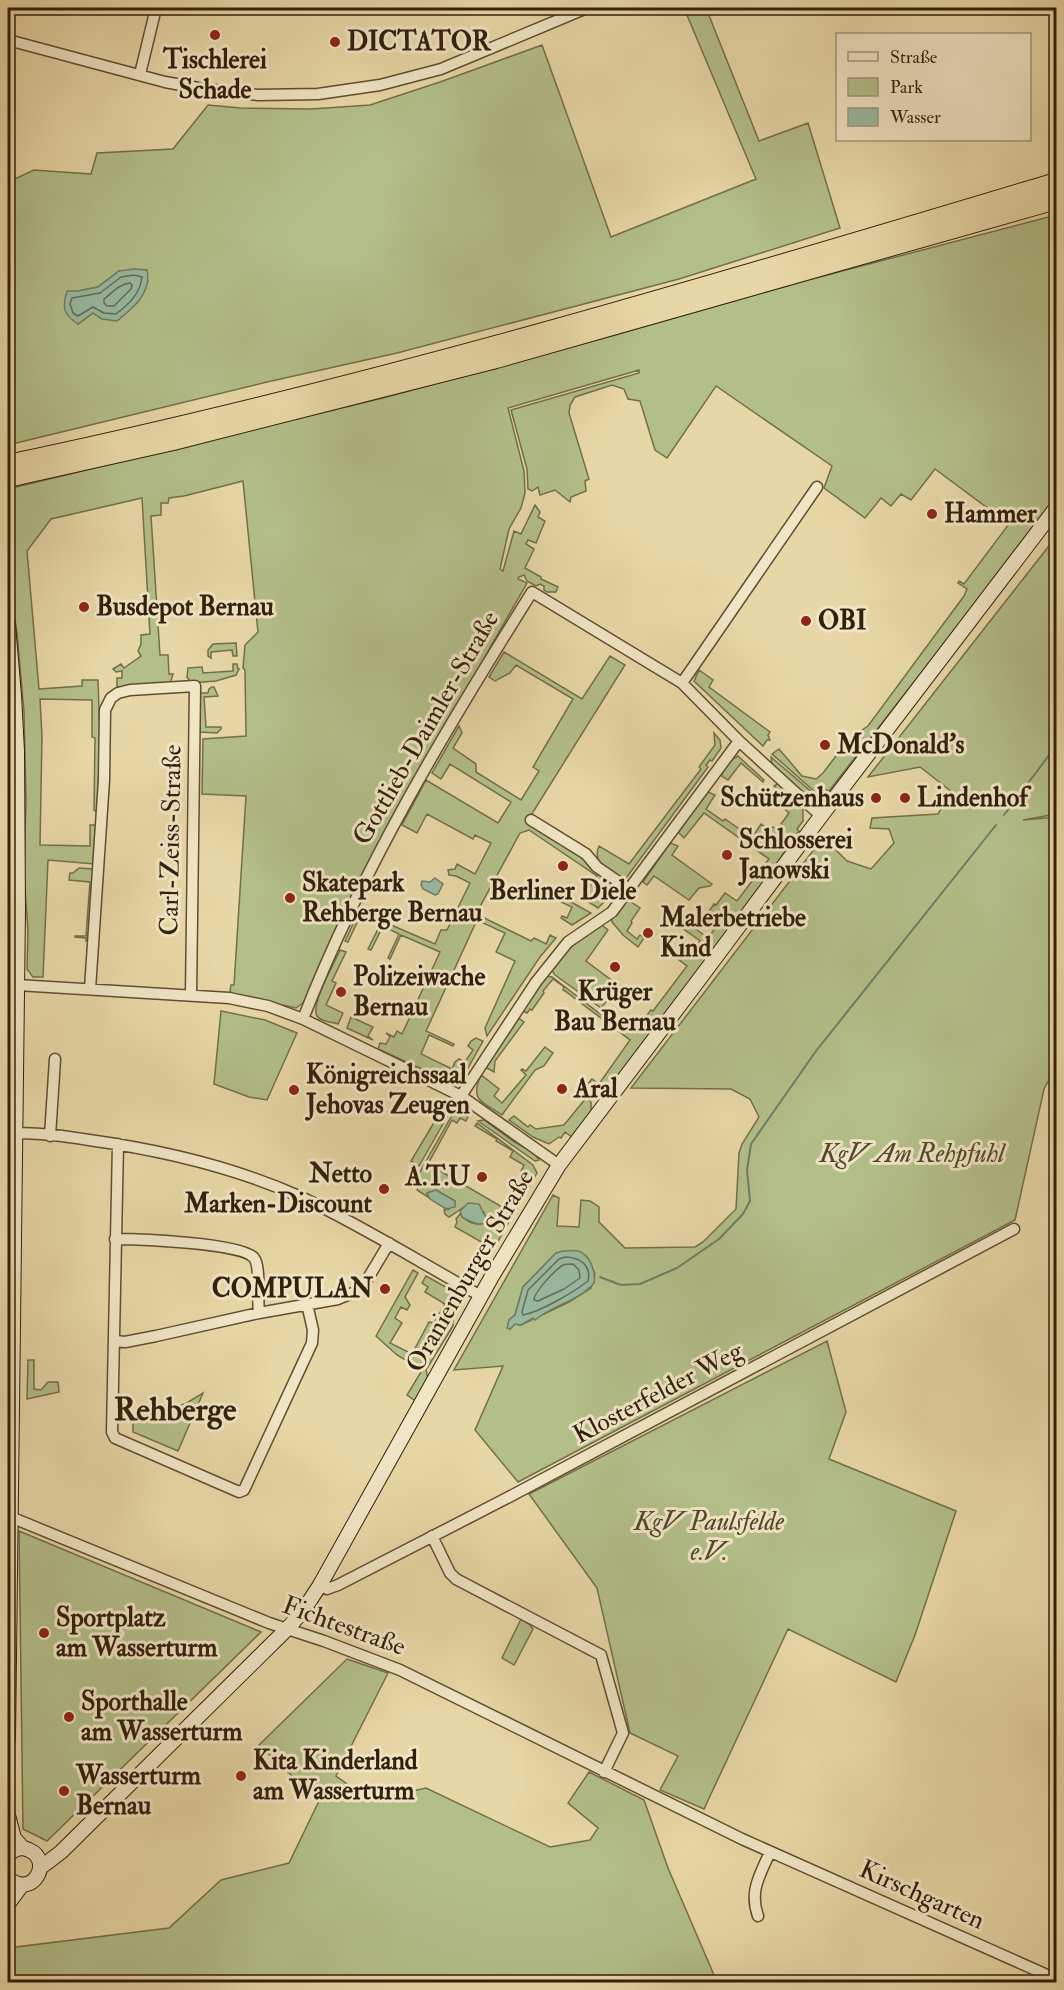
<svg xmlns="http://www.w3.org/2000/svg" width="1064" height="1990" font-family="'IM FELL Double Pica',serif">
  <rect width="100%" height="100%" fill="#e8d7a6"/>
  <filter id="stains"><feTurbulence type="fractalNoise" baseFrequency=".00333" numOctaves="4"/><feColorMatrix values="0 0 0 0 .2 0 0 0 0 .09 0 0 0 0 .02 0 0 0 .5 -.17"/></filter>
  <radialGradient id="worn" r=".72"><stop offset=".6" stop-color="#630" stop-opacity="0"/><stop offset="1" stop-color="#630" stop-opacity=".3"/></radialGradient>
  <path fill="#b3bf89" stroke="#726f4a" stroke-width="1.5" fill-rule="evenodd" d="M684 8H706L759 141 808 123 840 228 679 279 397 353 267 382 8 445V182L34 170 91 174 97 153 173 149 208 105 240 108 311 109 370 105 440 82 542 45 611 237 756 179ZM119 271 148 281C138 311 129 310 102 319L93 313 78 324V291L98 287Z
    M1056 215V500L829 791 823 789 815 792 772 754 779 749 802 776 816 779 823 773 839 752 844 750 856 734 868 726 964 596 967 589 958 583 959 581 964 584 1009 524 935 469 911 500 901 494 891 506 881 498 865 518 824 488 832 466 716 386 667 458 655 450 640 401 628 399 624 389 612 385 575 397 570 405 569 413 589 479 585 481 586 491 571 497 570 502 555 490 540 495 538 487 532 491 528 489 527 469 511 410 639 373V370L508 408 524 471 525 493 521 508 509 529 500 569 503 571 514 531 521 534 535 505 540 512 538 517 545 521 536 543 528 540 526 544 534 549 525 568 541 577V579L558 587 556 592H547L544 590V586L540 584 536 586 527 581 524 575 519 577 518 579 527 583 391 821 307 996 303 1003 296 1008 233 994 230 991 231 985H234L246 796 202 794 203 739 246 736 245 670 243 668 245 645 258 632 243 481 184 496 169 498 168 503H161V515L151 516 160 655H168L169 674H173L170 684 117 687V678H122V671L116 672 113 669 121 664 124 668 141 656 138 651 141 644V635L150 634 142 498 51 519 27 551 39 689 82 686V680H98L100 743 97 812 94 810 95 738 92 737V700L40 699 42 736 40 845 90 846V825H97L94 864 48 860 43 977H33L27 969 28 931 24 875 26 800 24 712 17 633 8 573V489L383 398 608 337 808 280Z
    M1056 537V814L1023 820 1056 817V1055L1050 1049 1056 1067 1044 1089 1015 1220 518 1482 475 1430 503 1366 454 1370 553 1195 559 1198 557 1226 579 1227 581 1200 590 1201 599 1207V1222L625 1248 695 1247 703 1242 736 1209 739 1153 742 1144 759 1117 750 1099 731 1089 631 1088 825 835 838 845 835 849 847 861 871 869 894 843 889 829 870 828 872 818 938 814 952 792 920 767 868 777ZM556 1253 590 1262 595 1274 591 1288 569 1302 521 1325 515 1324 510 1329 509 1320 515 1315 523 1287Z
    M236 643 237 656H233L232 650 211 652V658L208 656V650L213 644Z
    M504 652 582 699 610 656 625 665 528 820 579 856 619 887 598 908 582 898 597 876 529 830 520 833 476 914 531 941 534 938 546 944 550 935 556 938 540 957 487 1036 485 1028 515 961 496 952 505 933 477 920 426 1031 454 1044 453 1046 429 1035 421 1054 452 1069 455 1062 459 1059 465 1062 473 1050 468 1046 471 1041 476 1038 483 1041 459 1084 445 1083 433 1078 431 1073 378 1049 380 1043 386 1044 390 1037 386 1033 394 1037 397 1031 402 1034 440 952 401 935 390 959 388 958 399 934 383 926 371 950 368 949 380 925 360 916 348 942 345 941 359 911 435 944 441 930H447L470 883 456 876 449 875 448 870 455 869 457 864 475 874 491 843 475 835 473 839 427 814 417 833 402 825 426 780 498 823 511 802 450 764 441 779 432 773 459 726 462 733 453 748 476 764V772L521 800 539 771 533 767 573 699 516 665 510 673 495 681 489 677Z
    M233 664H237L238 669H239L236 675 216 681 191 683 187 677 188 668 202 667 203 673 233 671Z
    M8 667 11 708 13 892 8 896Z
    M699 670 713 680 709 687 770 732 768 735 770 740H767L763 746 694 681Z
    M212 687H214L218 696 204 697 206 727H221V729L217 733 200 732V690L201 693H208L209 689Z
    M714 733 720 740 721 748 712 761 710 760 706 765 708 767 624 881C611 872 591 864 599 846L629 864 701 769 699 767 715 745Z
    M738 756 764 780 763 782 741 763 728 780 722 776C722 767 731 759 738 756Z
    M771 757 814 794 815 797 803 794 772 764Z
    M779 783 803 809V821L797 829 799 831 741 916 606 1093 594 1092 586 1086 592 1079 599 1084 630 1040 565 991 563 990 564 987 553 979 543 991 544 993 532 1010 530 1009 527 1013 523 1011 546 976 552 977 608 1020 611 1017 633 1033 651 1010 653 1011 687 966 678 959 686 948 692 952 700 941 670 919 674 913 708 938 719 923 707 914 714 904 716 905 725 893 737 901 769 859 704 813 684 838 678 832 708 792 715 795 706 809 723 821 725 819 752 838 761 824 770 830 773 827 776 829 779 826 783 828 784 826 781 824 789 813 776 801 782 794 774 786Z
    M670 843 678 846 672 855 712 884 710 886 699 888 689 900 654 876 647 885 643 882Z
    M79 868 94 869 89 941H86V938L75 937V936H86L90 882 69 880 70 873H73Z
    M562 897 591 913 572 925 561 918 562 916 567 918 572 907 559 901Z
    M628 900 640 908 631 921 632 923 627 931 637 939 640 935 644 938 638 947 623 935 612 922V917Z
    M602 925 608 930 586 961 619 986 601 1008 555 975 551 969 572 946Z
    M340 950 346 952 332 981 336 983 326 1005 343 1013 338 1024C332 1022 321 1022 317 1016 310 1005 335 962 340 950Z
    M221 1011 265 1020 297 1033 267 1100 249 1097 214 1084Z
    M351 1017 373 1027 368 1036 373 1040 347 1028Z
    M517 1017 524 1022 495 1061 494 1072 485 1067Z
    M545 1047 553 1053 544 1066 535 1070 502 1115C483 1102 469 1101 481 1075L499 1089 494 1096 502 1103 526 1075 521 1070 522 1069 526 1071Z
    M586 1098 591 1102V1114L572 1137 565 1132 561 1138 559 1137 549 1144 533 1137 509 1120 514 1116 528 1127 530 1125 536 1129 564 1125Z
    M445 1104 452 1108 419 1166 411 1161Z
    M455 1110 468 1117 466 1121 460 1118 457 1123 452 1120 428 1164 502 1207 512 1190 515 1191 525 1174 521 1171 524 1165 510 1157 513 1151 496 1141 497 1139 475 1126 477 1123 533 1165 537 1173 481 1271C477 1276 474 1279 467 1276L485 1244 455 1227 457 1222 456 1219 460 1214C468 1224 479 1227 491 1221L485 1216 484 1212 464 1207 449 1217 445 1214 444 1210 449 1209 455 1201 453 1200 436 1190 427 1193 428 1197 417 1190 421 1181 418 1179 412 1186Z
    M484 1120 513 1141 534 1153 539 1160 535 1161 478 1121Z
    M413 1270 418 1273 405 1297 410 1305 407 1310 401 1307 395 1318 402 1323 390 1343 412 1354 429 1322 434 1323 445 1304 425 1292 428 1287 422 1283 426 1276 462 1296 463 1302 453 1320V1326L426 1370 428 1379 417 1399 414 1400 407 1395 421 1372 419 1368 397 1355 376 1336Z
    M827 1341 846 1412 829 1459 956 1511 915 1635 896 1682 788 1629 704 1809 660 1790 678 1756 630 1733 597 1588 529 1494Z
    M28 1360H34V1389L41 1390 48 1382H58L59 1392 27 1399Z
    M203 1393 178 1451 133 1432V1416L185 1404Z
    M19 1531 261 1632 47 1841 23 1829Z
    M521 1619 529 1624 533 1629 514 1665 502 1658Z
    M347 1659 388 1673 336 1776 350 1786 390 1796 426 1788 550 1847 590 1840 598 1828 568 1803 589 1772 644 1800 668 1868 717 1982H8V1948L169 1928 221 1880 289 1863 319 1801 259 1745Z"/>
  <path fill="#99baa1" stroke="#707c65" stroke-width="1.5" d="M134 269 147 270C152 293 133 308 117 321L102 319 93 313 78 324C63 314 62 308 67 291H78L98 287 119 271Z
    M435 878 443 884 438 894 435 895 423 889 421 885 422 881 430 882Z
    M436 1190 455 1201V1207L446 1209 430 1199 427 1193Z
    M468 1203 479 1204 485 1216 491 1221C479 1227 473 1223 462 1217L460 1211Z
    M563 1251C568 1251 574 1250 578 1251 590 1254 596 1273 594 1283 579 1301 552 1305 535 1320L533 1318 521 1325 515 1324 510 1329 507 1328 509 1320 515 1315 523 1287 556 1253Z"/>
  <g fill="none" stroke-linecap="round" stroke-linejoin="round">
    <path stroke="#666c56" stroke-width="1.5" d="M134 275 142 277C140 294 129 304 116 314L104 313 93 307 78 316 73 313 70 304 72 298 100 293 121 277Z
      M130 283 132 285 131 289 114 306H107L104 303V299C112 293 119 284 130 283Z
      M565 1257C579 1257 592 1265 588 1281 574 1292 540 1312 523 1315L522 1312 528 1290 559 1259Z
      M573 1264 579 1270 580 1278 564 1289 538 1301 534 1300C534 1292 555 1270 563 1265 566 1264 570 1264 573 1264Z"/>
    <path stroke="#707c65" stroke-width="2" d="M1004 815 1056 746
      M600 1277 621 1285 640 1284 677 1268 719 1239 743 1214 750 1201 747 1170 751 1144 816 1051 996 825"/>
    <defs>
      <path id="street" d="M8 40 165 82 198 88 258 95 318 94 380 85 441 69 587 8
        M140 74 156 8
        M682 683 817 487
        M531 820 586 854 597 867 629 889
        M17 985 229 998 268 1006 303 1019 461 1096 559 1165
        M90 989 104 780 105 710 111 698 118 693 130 690 195 686 191 995
        M303 1019C362 868 446 729 532 592L682 683 739 741 821 816
        M461 1096 536 982 568 942 612 912 739 741
        M8 1135C25 1130 70 1137 89 1140 161 1150 234 1167 301 1197 363 1226 421 1263 481 1296
        M50 1136 55 1059
        M118 1144 112 1432 115 1438 239 1492 244 1490 312 1343 313 1330 307 1304
        M115 1239C137 1239 243 1243 254 1258 261 1266 257 1301 259 1313
        M115 1341 125 1342 156 1336 259 1313 338 1299 355 1292 364 1285 389 1243
        M8 1516 269 1623 324 1641 400 1670 742 1839 1056 1979
        M432 1536 450 1573 456 1579 601 1655 623 1733 604 1772
        M320 1585 327 1589 338 1585 509 1497 1014 1229
        M758 1916C749 1891 760 1875 770 1852"/>
      <path id="secondary" d="M8 625 14 695 17 751 18 909 8 1739
        M8 1815 14 1838 23 1848
        M8 1855C14 1849 21 1846 29 1850 54 1861 32 1900 8 1878
        M40 1868 61 1852 287 1629 303 1611 320 1585 491 1278 559 1165 698 981 821 816 1056 508
        M8 1904 22 1885"/>
      <path id="highway" d="M8 464C362 390 710 286 1056 182
        M8 478 173 441 496 359 1056 200"/>
    </defs>
    <use href="#street" stroke="#604d32" stroke-width="13"/>
    <use href="#secondary" stroke="#321f0c" stroke-width="16"/>
    <use href="#highway" stroke="#321f0c" stroke-width="20"/>
    <use href="#street" stroke="#f0e5c5" stroke-width="10"/>
    <use href="#secondary" stroke="#f0e5c5" stroke-width="14"/>
    <use href="#highway" stroke="#e8d7a6" stroke-width="18"/>
  </g>
  <g fill="#8f2418" stroke="#f0e5c5" stroke-width="2">
    <circle cx="215" cy="35" r="6"/>
    <circle cx="335" cy="42" r="6"/>
    <circle cx="932" cy="514" r="6"/>
    <circle cx="84" cy="607" r="6"/>
    <circle cx="806" cy="621" r="6"/>
    <circle cx="825" cy="745" r="6"/>
    <circle cx="876" cy="798" r="6"/>
    <circle cx="905" cy="798" r="6"/>
    <circle cx="727" cy="855" r="6"/>
    <circle cx="563" cy="866" r="6"/>
    <circle cx="290" cy="898" r="6"/>
    <circle cx="648" cy="933" r="6"/>
    <circle cx="615" cy="967" r="6"/>
    <circle cx="341" cy="992" r="6"/>
    <circle cx="562" cy="1089" r="6"/>
    <circle cx="294" cy="1090" r="6"/>
    <circle cx="482" cy="1177" r="6"/>
    <circle cx="384" cy="1189" r="6"/>
    <circle cx="385" cy="1289" r="6"/>
    <circle cx="44" cy="1633" r="6"/>
    <circle cx="69" cy="1717" r="6"/>
    <circle cx="241" cy="1776" r="6"/>
    <circle cx="64" cy="1791" r="6"/>
  </g>
  <g text-anchor="middle" dominant-baseline="central" stroke-width="6" stroke-linejoin="round" paint-order="stroke">
    <g font-size="26" font-weight="bold" fill="#321f0c" stroke="#f0e5c5" text-anchor="start">
      <text x="347" y="42">DICTATOR</text>
      <text x="215" y="60" text-anchor="middle">Tischlerei<tspan x="215" dy="30">Schade</tspan></text>
      <text x="944" y="514">Hammer</text>
      <text x="96" y="607">Busdepot Bernau</text>
      <text x="818" y="621">OBI</text>
      <text x="837" y="745">McDonald's</text>
      <text x="864" y="798" text-anchor="end">Schützenhaus</text>
      <text x="917" y="798">Lindenhof</text>
      <text x="739" y="840">Schlosserei<tspan x="739" dy="30">Janowski</tspan></text>
      <text x="302" y="883">Skatepark<tspan x="302" dy="30">Rehberge Bernau</tspan></text>
      <text x="563" y="891" text-anchor="middle">Berliner Diele</text>
      <text x="660" y="918">Malerbetriebe<tspan x="660" dy="30">Kind</tspan></text>
      <text x="353" y="977">Polizeiwache<tspan x="353" dy="30">Bernau</tspan></text>
      <text x="615" y="992" text-anchor="middle">Krüger<tspan x="615" dy="30">Bau Bernau</tspan></text>
      <text x="306" y="1075">Königreichssaal<tspan x="306" dy="30">Jehovas Zeugen</tspan></text>
      <text x="574" y="1089">Aral</text>
      <text x="372" y="1174" text-anchor="end">Netto<tspan x="372" dy="30">Marken-Discount</tspan></text>
      <text x="470" y="1177" text-anchor="end">A.T.U</text>
      <text x="373" y="1289" text-anchor="end">COMPULAN</text>
      <text x="56" y="1618">Sportplatz<tspan x="56" dy="30">am Wasserturm</tspan></text>
      <text x="81" y="1702">Sporthalle<tspan x="81" dy="30">am Wasserturm</tspan></text>
      <text x="253" y="1761">Kita Kinderland<tspan x="253" dy="30">am Wasserturm</tspan></text>
      <text x="76" y="1776">Wasserturm<tspan x="76" dy="30">Bernau</tspan></text>
    </g>
    <g font-size="26" fill="#321f0c" stroke="#f0e5c5">
      <text transform="translate(426 728) rotate(-60)">Gottlieb-Daimler-Straße</text>
      <text transform="translate(171 840) rotate(-89)">Carl-Zeiss-Straße</text>
      <text transform="translate(470 1271) rotate(-60)">Oranienburger Straße</text>
      <text transform="translate(658 1393) rotate(-28)">Klosterfelder Weg</text>
      <text transform="translate(344 1626) rotate(20)">Fichtestraße</text>
      <text transform="translate(922 1895) rotate(24)">Kirschgarten</text>
    </g>
    <g font-size="26" font-style="italic" fill="#52472b" stroke="#f0e5c5">
      <text x="912" y="1154">KgV Am Rehpfuhl</text>
      <text x="709" y="1522">KgV Paulsfelde<tspan x="709" dy="30">e.V.</tspan></text>
    </g>
    <g font-size="32" font-weight="bold" fill="#321f0c" stroke="#f0e5c5">
      <text x="175" y="1410">Rehberge</text>
    </g>
  </g>
  <rect width="1064" height="1990" fill="none" stroke="#e8d7a6" stroke-width="30"/>
  <rect x="9" y="9" width="1046" height="1972" fill="none" stroke="#321f0c" stroke-width="3"/>
  <rect x="15" y="15" width="1034" height="1960" fill="none" stroke="#321f0c" stroke-width="1.5"/>
  <rect x="836" y="33" width="195" height="108" fill="#f0e5c5" stroke="#a4967b" stroke-width="1.5"/>
  <rect x="848" y="52" width="30" height="9" fill="#f0e5c5" stroke="#a4967b" stroke-width="1.5"/>
  <text x="890" y="63" font-size="18" fill="#321f0c">Straße</text>
  <rect x="848" y="78" width="30" height="18" fill="#b3bf89" stroke="#a4967b" stroke-width="1.5"/>
  <text x="890" y="93" font-size="18" fill="#321f0c">Park</text>
  <rect x="848" y="108" width="30" height="18" fill="#99baa1" stroke="#a4967b" stroke-width="1.5"/>
  <text x="890" y="123" font-size="18" fill="#321f0c">Wasser</text>
  <rect width="100%" height="100%" filter="url(#stains)"/>
  <rect width="100%" height="100%" fill="url(#worn)"/>
</svg>
